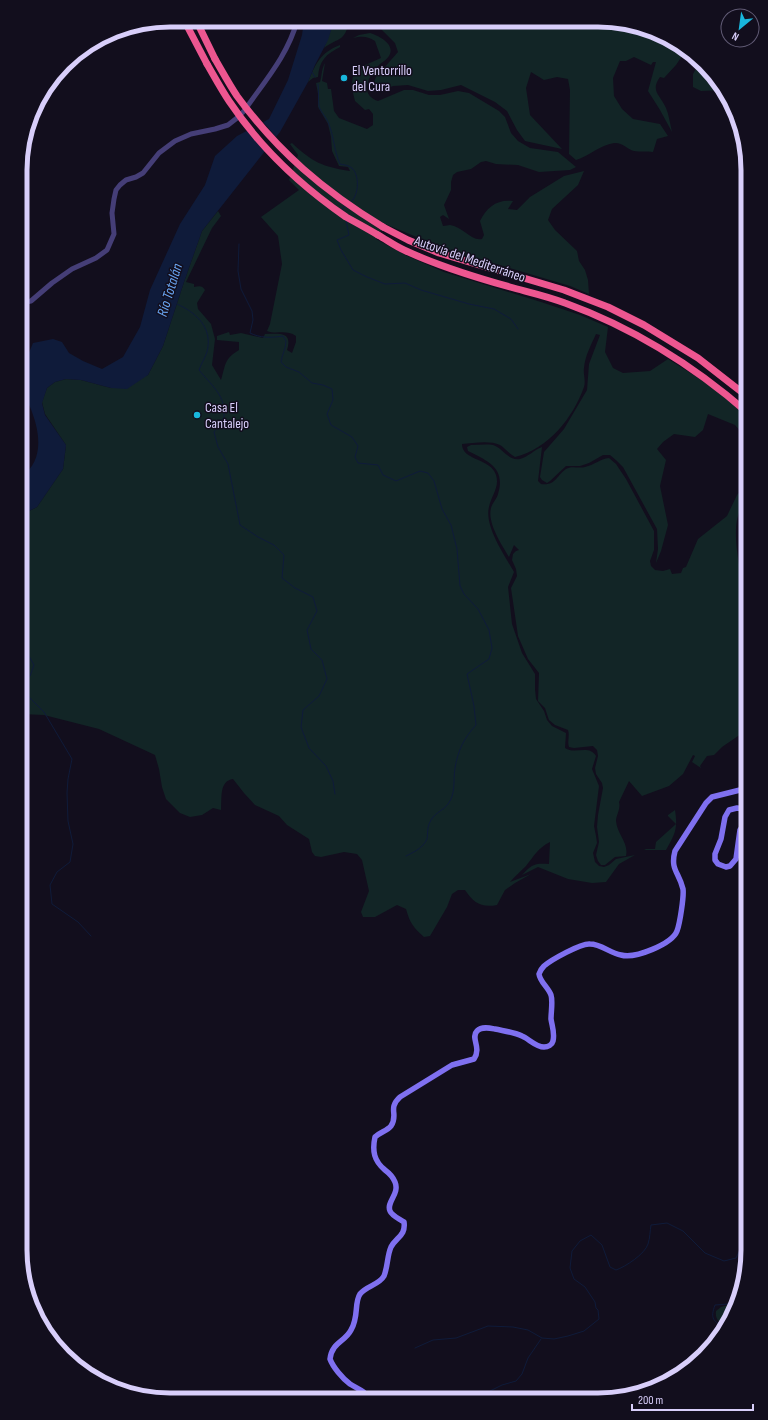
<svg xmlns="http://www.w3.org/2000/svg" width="768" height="1420" font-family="'Sofia Sans Condensed',sans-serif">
  <rect width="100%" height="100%" fill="#120e1d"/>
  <path fill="#122526" d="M334 21H349C345 42 339 37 324 48Z
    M353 21 627 23 664 35 686 50 676 65 664 78 660 77C650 91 660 95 666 108 669 115 670 124 672 132L660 110 648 91 656 62H653L651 65 634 57 626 61H620L613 78 614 96 622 109 633 119 660 124 668 136 657 139 653 152C647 151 640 152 634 151 627 149 622 142 614 143 600 145 589 156 576 160L569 154 570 90 568 79 557 77 544 80 531 72 526 88 530 115 562 149 525 141 517 130 507 111 495 102 461 85 441 90 428 91 408 85 393 86 377 92 372 87 376 77 398 52 395 43 380 28 354 29 352 26Z
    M370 33C379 36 396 44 389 56 387 59 383 62 380 64 369 75 358 94 378 101L404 90H413L429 95H440L458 91 469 93 499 111 505 117 511 133 518 141 530 148 558 152 576 167 570 170 539 172 518 165 496 164 486 161 481 162 471 169 457 172 453 175 451 182V190L444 205 449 219 443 215 440 217 443 226C446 226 448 225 450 225 462 226 472 242 482 239L484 235 480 221C487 207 497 199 513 201L508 209 517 210 530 197 564 176 584 171 578 185 552 209 548 220 555 230 577 251 579 261 585 270 588 280 589 294 570 286 446 249 385 224 376 239 405 255 444 272 541 302 580 315 608 327 605 352 613 368 623 373 650 371 668 359 716 389 748 417V440L735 425 708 414 703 430 695 437 674 434 663 442 657 449 666 460 660 486 668 525 661 551 656 563 658 549 657 529 623 467 617 461 610 455H603L589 463 580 466H566L550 481 547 483 542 480 540 477 544 452 564 429 587 390 589 364 600 335 596 334C591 345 585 356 584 368 583 374 586 381 584 387 573 418 548 449 515 457 509 454 505 448 500 445 490 440 473 443 462 444 462 461 491 458 496 475 500 487 491 496 489 507 484 526 505 556 514 572L508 587 512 624 522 653 535 674V689L536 699 544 711 547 720 552 726 566 733 565 748C575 755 589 744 596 756L592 769 599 786 594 826 596 836 597 843 593 853 595 862 599 866 604 867 609 865 616 859 635 855 619 864 606 882 592 883 568 879 538 867 522 875C532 864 535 863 549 864L550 842C538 848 534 856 526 866 521 871 515 876 510 882L531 874 515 883 505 890 497 905C481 908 474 903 465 890H458L452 894 447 907 430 936 424 937C413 927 410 923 406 909L397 905 375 917H363L361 912 369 891 362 860 357 854 344 852 321 857 315 856 312 852 309 839 287 825 279 816 255 805 244 793 233 779C219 781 222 798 221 810L213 808 202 815 190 817 180 813 166 799 162 787 159 769 155 755 99 729 44 715 21 714V515L37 507 63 469 66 445 45 414 42 402 47 388 55 382 66 379 81 380 111 388 148 375 163 346 184 282 202 231 218 211 221 216 212 228 186 282 194 284V287C199 286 202 285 205 290L197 303 198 309 211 324 215 339 212 365 221 380C226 364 224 359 239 350V342L217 340V336L229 332 230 335 241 333 263 338 265 334C279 334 293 331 287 350L292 353 296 342V336C286 329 276 335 267 331L270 324 282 264 278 236 261 217 299 190 289 180 298 155 290 144 292 143C312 162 323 167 350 171L348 167 339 166 332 151 331 137 328 124 318 107V94L316 83 320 82C322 76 321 70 325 63L322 81 327 83 328 89H331L334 111 339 118 367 129 373 125V114L369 109 365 110 355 101 352 89 351 88 354 70 381 58 375 41C367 36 362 36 353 38L359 35Z
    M340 45V47C326 54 319 61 318 77L313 78 308 82C316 63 320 53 340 45Z
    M700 61 723 86 725 90 701 91 693 87V74Z
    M471 445C478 445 486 444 493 445 503 448 508 461 520 459 528 457 534 450 542 447L538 481 541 484C556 486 556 476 566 469 572 465 579 469 585 467 594 465 600 459 609 458L616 464 626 479 654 531V550L650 561 651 566 655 570 663 571 670 569 672 574 681 573 683 568 686 567 698 539 727 516 737 495 748 483V500C744 505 740 509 738 516 732 534 740 578 748 596V727L741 734 722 747 714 755 707 756 700 766 701 768 692 762 695 756 693 755 683 774 669 786 642 796 629 781 619 802C621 809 616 815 616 821 617 834 629 843 626 856L615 857 605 865H601L598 861 596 855 599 842 597 827 598 815 603 788 602 783 596 774 595 768 598 756 597 750 593 746 574 748 569 747C567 741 570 736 568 730L555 725 549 720 545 708 538 701 539 673 528 659 518 636 511 588 517 576 516 569 512 560 513 554 516 551 519 550 514 545 509 557C502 545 487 523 491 508 492 503 497 499 498 494 506 468 488 461 468 451L467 447Z
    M748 505V588C742 570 735 520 748 505Z
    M675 810C678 829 675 834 666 850H644L646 849H655L656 842 676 824 668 816V815Z
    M738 1302 737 1307 726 1326C719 1322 715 1320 716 1311L721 1307Z"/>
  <path fill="#0f1b3a" d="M304 21H334L328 40 315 65 308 82 280 132 202 231 184 282 163 346 148 375 127 389 111 388 81 380 66 379 55 382 47 388 42 403 45 415 66 445 63 469 37 507 21 515V477C45 460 40 431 30 407 27 400 21 392 21 384 20 371 28 355 33 343L53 339 62 342 69 353 83 361 102 369 123 357 140 327 150 290 180 224 205 185 215 156 237 136 269 119 288 80 302 35Z"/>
  <path fill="#120e1d" d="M262 121 277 138 266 152 246 128Z"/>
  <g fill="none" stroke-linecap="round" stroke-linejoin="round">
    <path stroke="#0f1b3a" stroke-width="1" d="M312 72 315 77
      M318 84C319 92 318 98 319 106 320 111 326 117 328 122 334 136 334 151 340 164 344 165 348 165 352 168 360 176 359 196 350 203
      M343 210 342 208 346 206
      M346 221 349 235 337 240 341 250 353 270 367 277 385 284 405 283 421 290 469 304 494 309 511 319 518 329
      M239 244 238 271 241 289 252 311 253 320 250 333C260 338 271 338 283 336L286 341C286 349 282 354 281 362L286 367 299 372 312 383 323 385 332 389 333 400 327 414 331 425 352 437 358 446 355 457 358 463 378 465 383 475 396 481 420 471 428 473 434 481 442 509 451 525 457 549 460 586 464 594 478 609 489 630 492 648 489 659 467 674 474 706 476 725C464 738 458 750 455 768 453 780 456 794 448 804 442 812 434 812 429 824 427 829 428 834 427 839 423 848 414 852 406 856
      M177 304C197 313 213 328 207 352 205 358 201 364 199 370 210 384 226 395 224 416 223 421 217 428 214 432L218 447 228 464 240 525 258 537 274 545 284 555 282 578 295 588 313 597 317 611 307 630 311 649 322 660 327 679 319 696 303 710 301 727 309 748 326 766 333 781 335 794
      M21 642 34 665 30 676 21 683 29 697 44 712 72 759 68 779 67 793 68 821 73 844 70 862 57 872 50 885 52 904 78 922 91 936
      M748 1242 746 1240 748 1234
      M725 1328C713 1321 710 1319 715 1305L729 1304 738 1300
      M415 1348 433 1340 456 1338 488 1326 513 1327 528 1330 542 1338 554 1339 568 1336 584 1331 599 1319 598 1310 596 1308 595 1302 585 1287 574 1279 570 1268 572 1251 580 1241 591 1235 602 1245 610 1267 616 1270C625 1267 645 1254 648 1244 650 1238 650 1231 651 1225L667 1223 683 1231 705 1253 724 1261 736 1258 741 1248 746 1240
      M483 1398 490 1391 502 1385 516 1381 522 1374 528 1358 541 1339"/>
    <path stroke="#453e77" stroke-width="5" d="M21 303 31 301 52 283 72 269 96 258 107 250 114 234 112 213 114 199 116 190 120 185 126 180 136 177 143 173 159 153 175 141 191 134 215 129 228 125 237 118 244 111C264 82 288 55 297 21"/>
    <path stroke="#7f70f0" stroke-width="5.5" d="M748 826 742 827 740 830 736 859 730 866 726 867 718 864 715 860V854L721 839 725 817 729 810 737 808 748 809
      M369 1399C366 1391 356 1388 350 1384 342 1378 333 1367 330 1359 332 1342 345 1342 351 1330 359 1317 354 1303 360 1294 366 1286 379 1285 384 1276 388 1266 387 1256 391 1247 396 1237 406 1236 404 1222 400 1219 392 1216 390 1211 386 1202 400 1194 395 1182 393 1177 389 1173 385 1170 374 1161 372 1151 375 1137 380 1132 387 1131 391 1126 399 1114 387 1109 400 1097L452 1065 474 1059C482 1047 470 1038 477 1031 482 1026 490 1028 495 1029 504 1031 514 1032 522 1036 529 1039 536 1047 544 1047 548 1047 552 1045 553 1041 555 1033 552 1026 551 1019 551 1012 553 1001 551 995 548 987 540 982 539 974 540 971 542 968 544 966 551 960 581 943 590 944 601 944 610 953 621 955 635 959 672 944 677 931 680 923 684 896 683 889 679 872 670 870 675 851L706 803 712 797 748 788"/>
    <path stroke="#ed5690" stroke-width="7" d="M184 20 207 64
      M196 20 215 59
      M383 227 408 240 439 253 564 290 608 307 644 325 698 358 748 397
      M378 235C387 240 395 246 404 250 438 266 474 277 510 287 528 292 547 296 565 303 634 328 693 365 748 413"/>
    <path stroke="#ed5690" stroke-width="7" d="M215 59C222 71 229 84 237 96 278 152 324 191 383 227
      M207 64C214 76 221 89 229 101 259 146 301 186 346 217 357 223 368 229 378 235"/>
  </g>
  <g fill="#18b6dc" stroke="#120e1d" stroke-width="1.5">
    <circle cx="344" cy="78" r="4"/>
    <circle cx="197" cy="415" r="4"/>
  </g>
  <g text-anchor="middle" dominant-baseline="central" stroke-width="3" stroke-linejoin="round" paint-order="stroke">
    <g font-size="14" fill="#d8cefa" stroke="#120e1d" text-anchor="start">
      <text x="352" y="70">El Ventorrillo<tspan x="352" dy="16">del Cura</tspan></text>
      <text x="205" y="407">Casa El<tspan x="205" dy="16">Cantalejo</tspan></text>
    </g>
    <g font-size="14" fill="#d8cefa" stroke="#120e1d">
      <text transform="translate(470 259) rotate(19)">Autovía del Mediterráneo</text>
    </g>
    <g font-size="15" font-style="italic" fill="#68a3ef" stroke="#120e1d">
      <text transform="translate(170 290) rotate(-73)">Río Totalán</text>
    </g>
  </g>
  <path d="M0 0H768V1420H0ZM170 27H598A143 143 0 0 1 741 170V1250A143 143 0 0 1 598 1393H170A143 143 0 0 1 27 1250V170A143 143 0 0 1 170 27Z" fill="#120e1d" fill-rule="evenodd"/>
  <path fill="none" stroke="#d8cefa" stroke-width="5" d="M170 27H598A143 143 0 0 1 741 170V1250A143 143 0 0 1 598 1393H170A143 143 0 0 1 27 1250V170A143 143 0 0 1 170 27Z"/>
  <g transform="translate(740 28) rotate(209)"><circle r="19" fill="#120e1d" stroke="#615b75"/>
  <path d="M0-3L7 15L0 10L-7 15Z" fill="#18b6dc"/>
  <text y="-6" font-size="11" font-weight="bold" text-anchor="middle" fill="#d8cefa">N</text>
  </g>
  <path d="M632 1404v6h121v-6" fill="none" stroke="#d8cefa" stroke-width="2"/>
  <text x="638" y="1404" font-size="12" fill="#d8cefa" stroke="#120e1d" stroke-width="3" paint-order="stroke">200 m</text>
</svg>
